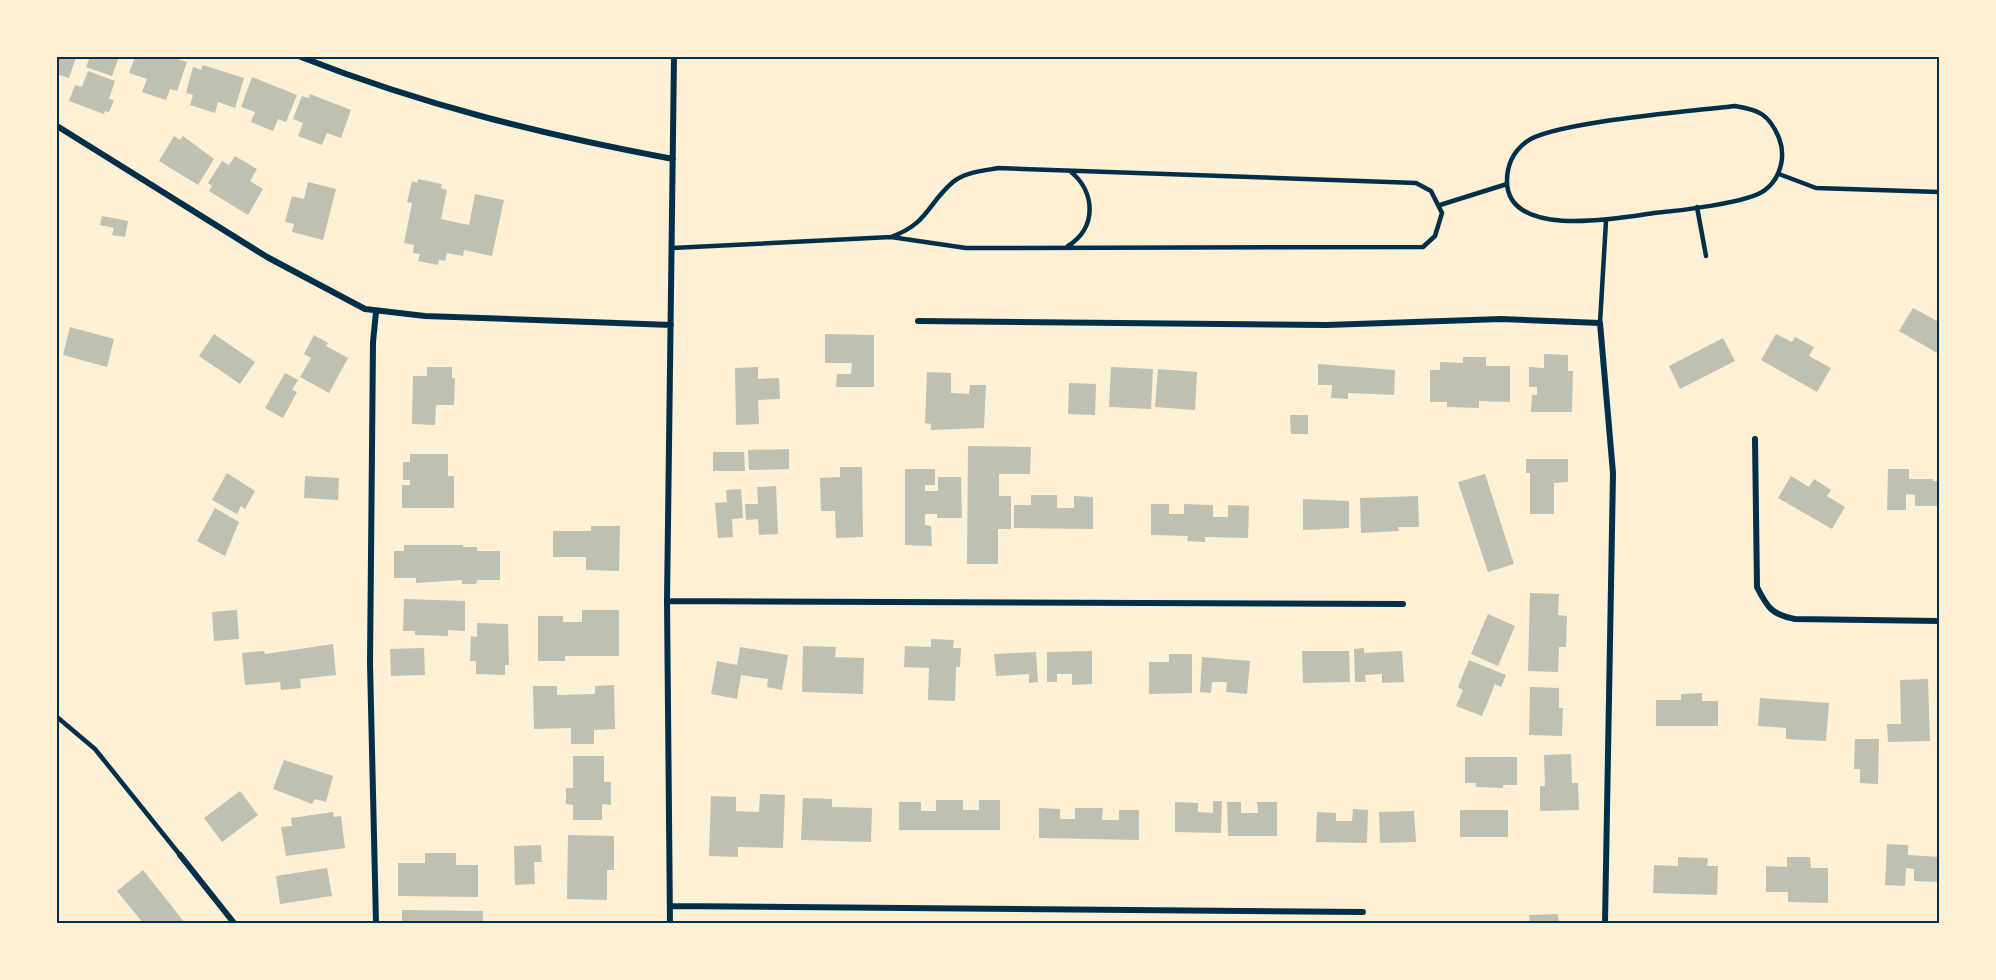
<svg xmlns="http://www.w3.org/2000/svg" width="1996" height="980" font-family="Barlow,sans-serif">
  <rect width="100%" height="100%" fill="#fdf0d5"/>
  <path fill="#bec0b2" d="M57 57H76L69 78 57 74Z
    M90 57H119L112 76 86 67Z
    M135 57H171L187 62 177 91 170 89 166 100 142 92 147 79 129 73Z
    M203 65 244 78 235 108 218 102 215 113 190 105 193 95 186 93 193 67 201 70Z
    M88 71 115 81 109 99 114 100 109 112 105 111 104 114 69 101 75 85 82 87Z
    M252 77 297 95 286 122 278 119 273 131 251 122 255 112 241 107Z
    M310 94 351 110 341 138 327 133 322 145 298 136 303 123 293 119 302 96 309 98Z
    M174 136 180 140 183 136 214 159 198 185 159 161Z
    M235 156 257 169 250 181 263 189 248 215 209 191 212 186 208 183 222 161 229 165Z
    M418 179 442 184 441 188 447 190 441 219 469 225 475 194 504 200 492 256 464 250 463 256 447 253 445 261 439 260 438 265 418 261 420 254 413 253 414 245 404 243 412 203 407 202 412 181 417 183Z
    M308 182 336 189 323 240 292 232 294 224 285 222 292 196 304 199Z
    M102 216 128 221 125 237 112 235 114 228 100 225Z
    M1913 308 1939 322V354L1899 331Z
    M70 327 114 339 107 367 63 355Z
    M214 334 255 362 240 384 199 356Z
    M825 334 874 335V387H836L837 374H851L852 363H825Z
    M1776 334 1792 342 1795 337 1814 347 1809 356 1831 368 1817 392 1761 360Z
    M314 335 328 343 326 346 348 358 329 393 300 377 311 358 304 354Z
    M1723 338 1735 361 1680 389 1669 366Z
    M1544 354 1568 355V371H1573L1572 412H1531L1532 395H1537V387H1529V367L1544 368Z
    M1463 357H1486V366H1510V402L1479 401V408L1447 407V402H1430V370H1440V362L1463 363Z
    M1318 364 1395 370 1394 395 1348 393V399L1331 398 1332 385H1318Z
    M427 367H452V378H455L454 405H436L435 425 412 424 413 376H427Z
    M758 367V379L779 378 780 399 758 400 759 424 736 425 735 368Z
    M1111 367 1153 369 1151 409 1109 407Z
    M1158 369 1197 372 1195 410 1155 407Z
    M927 372 951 373V393L969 394 970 385H986L984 428 931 430V424L925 423Z
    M285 373 298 380 292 390 297 392 283 418 265 408Z
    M1069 383 1096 384 1095 415 1068 414Z
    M1290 415H1308V434H1291Z
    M968 446 1031 447 1030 474H999V496H1011V529H998V564H967Z
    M789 449V469L749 470 748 450Z
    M713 452H744L745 471H713Z
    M410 454H448V476H454V508H402V485H410V480H403V462H410Z
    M1526 459H1568V482L1554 483V514H1530V473H1526Z
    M840 467H862L863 537 836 538 835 511H821L820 478 840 477Z
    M905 469H935V485H925V491H938V477H961L962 518H937V514H925V525L931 526 932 546 905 545Z
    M1888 469H1909V479H1933V481H1939V506H1915V495L1906 494V510H1887Z
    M227 473 255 491 245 509 241 506 237 514 212 500Z
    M1485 474 1514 564 1488 572 1458 482Z
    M305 476 339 478 338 500 304 498Z
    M1791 476 1809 487 1814 479 1831 490 1827 496 1845 507 1832 529 1778 498Z
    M776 486 778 534 759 535 758 519 746 520 745 504H758L757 487Z
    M741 489 743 518 732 519 733 537 718 538 715 503 727 502 726 490Z
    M1031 495H1057V508H1074V496L1093 497V529L1014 528V505H1031Z
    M1418 496 1419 527H1398L1399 531 1361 533 1360 498Z
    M1303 499 1349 501V528L1303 530Z
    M1151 504H1169V514H1184V504L1213 505V517H1228V505L1249 506 1248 538 1205 537V542L1187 541 1188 536 1151 535Z
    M215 508 239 522 225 556 197 541Z
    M591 526H620L619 571 586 570V557H553V531H591Z
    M404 545H463V547H477V551H500V580H477L476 584H462V580L416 583V578H394V551H404Z
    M1530 593 1559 594 1558 615 1567 616 1566 647H1559L1558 672 1528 671Z
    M404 599 465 601V631L448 630V636L415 635V631H403Z
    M237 610 239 639 214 641 212 612Z
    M582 610H619V656H565V661H538V616H563V622H582Z
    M1488 614 1515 626 1498 666 1471 654Z
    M477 623 508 624 509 665H505V675L476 674V661H470L471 636 477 637Z
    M931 639 954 640 953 648H961L960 667H956L955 701 928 700 929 668 904 667 905 646 931 647Z
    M333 644 336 675 300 679 301 688 281 690 280 682 245 685 242 653 264 651 265 654Z
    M803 646 836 647 835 657 864 658 863 694 802 692Z
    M740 647 788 655 782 690 767 687 768 679 741 675 737 699 711 694 717 661 737 665Z
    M424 648 425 675 391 676 390 649Z
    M1364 648V653L1402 651 1404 682 1382 683V674L1365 675 1366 682H1355L1354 649Z
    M1092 651V684L1072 685V674H1057V682H1047V652Z
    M1302 651H1349L1350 682 1303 683Z
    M1036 652 1038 682 1029 683V674L996 676 994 654Z
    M1169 654H1192V693L1149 694V662H1169Z
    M1202 657 1250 661 1247 694 1226 692 1227 682H1212L1211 693 1200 692Z
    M1469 660 1506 675 1501 687 1495 684 1482 716 1456 706 1463 690 1458 687Z
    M1928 679 1930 741 1888 742 1887 724H1901L1900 680Z
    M614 685 615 729 594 730V744H571V728L534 729 533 686H557V695L595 694V686Z
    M1530 687 1559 688V708H1563L1562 736 1529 735Z
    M1702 693V701H1718V726H1656V700H1681V694Z
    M1760 698 1829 703 1826 741 1786 739V728L1758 726Z
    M1855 739H1879L1878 784 1860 783V769H1854Z
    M1571 754 1572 783H1578L1579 810 1540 811V786H1545L1544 755Z
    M573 756H604V782H611V805L602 804V820H573V805L566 804V788H573Z
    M1465 757H1517V785H1503V788L1476 787V783H1465Z
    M284 760 333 776 326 802 315 799 312 804 273 789Z
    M240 791 258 815 222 842 204 818Z
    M760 794 785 795 783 848 738 847V857L709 856 711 796 736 797V811L759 812Z
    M803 798 832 799V807L872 808 871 842 801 840Z
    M936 800H963V810H979V800H1000V830H899V802H921V811H936Z
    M1213 801H1222L1221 833 1175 832V802L1198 803V812L1213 813Z
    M1227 802H1241V813H1258L1257 802H1277V836H1228Z
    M1039 808 1060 809V819H1075V808H1103L1102 820H1119V810H1139V840L1039 838Z
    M1353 809 1368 810 1367 843 1316 842 1317 812 1336 813V821H1352Z
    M1460 810H1508V837H1460Z
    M1414 811 1416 842 1380 843 1379 812Z
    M333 812 334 817 341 816 345 848 286 856 281 827 292 826 291 818Z
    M568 835 614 836V870H607V900L567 899Z
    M1887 844 1908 845V855L1939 857V882L1914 881V869L1906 868 1905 886 1885 885Z
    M541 845 542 862H534L535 884 515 885 514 846Z
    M425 853H456V865H478V897L398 896V863H425Z
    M1678 857 1708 858 1707 866H1718L1717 895 1653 893 1654 865 1678 866Z
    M1787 857H1810L1811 868H1828V903L1788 902V892H1766V866L1787 867Z
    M327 868 332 896 280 904 276 876Z
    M143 870 185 923H143L117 891Z
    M402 910 483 911V923H402Z
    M1558 914 1559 923H1530L1529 915Z"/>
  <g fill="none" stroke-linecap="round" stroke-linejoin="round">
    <path stroke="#003049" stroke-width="4.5" d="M1735 106C1759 110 1769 114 1779 138 1786 156 1781 178 1765 190 1749 203 1677 211 1654 213 1621 218 1507 240 1507 181 1507 166 1513 152 1526 142 1551 122 1695 111 1735 106Z
      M1779 174 1816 188 1939 192
      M1440 205 1507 184
      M1697 207 1706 256
      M1068 246C1097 228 1096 192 1070 171
      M672 248 891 237C929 223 927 204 953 182 965 172 983 171 998 168L1416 183 1431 191 1442 213 1435 236 1423 247 966 248 891 237
      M1600 323 1606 221
      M57 717 95 749 180 855"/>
    <path stroke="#003049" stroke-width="6" d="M301 57C423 105 544 135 673 159
      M57 126 267 257 365 309 425 316 671 325
      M376 312 373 342 370 663 376 923
      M918 321 1327 325 1501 319 1600 323 1613 473 1605 923
      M1755 439 1757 587C1767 607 1772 615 1795 619L1939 621
      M667 601 1403 604
      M180 855 234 923
      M670 906 1363 912
      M670 923 667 601 674 57"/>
  </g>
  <rect width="1996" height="980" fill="none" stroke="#fdf0d5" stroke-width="117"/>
  <rect x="58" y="58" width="1880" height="864" fill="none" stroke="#003049" stroke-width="2"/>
</svg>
